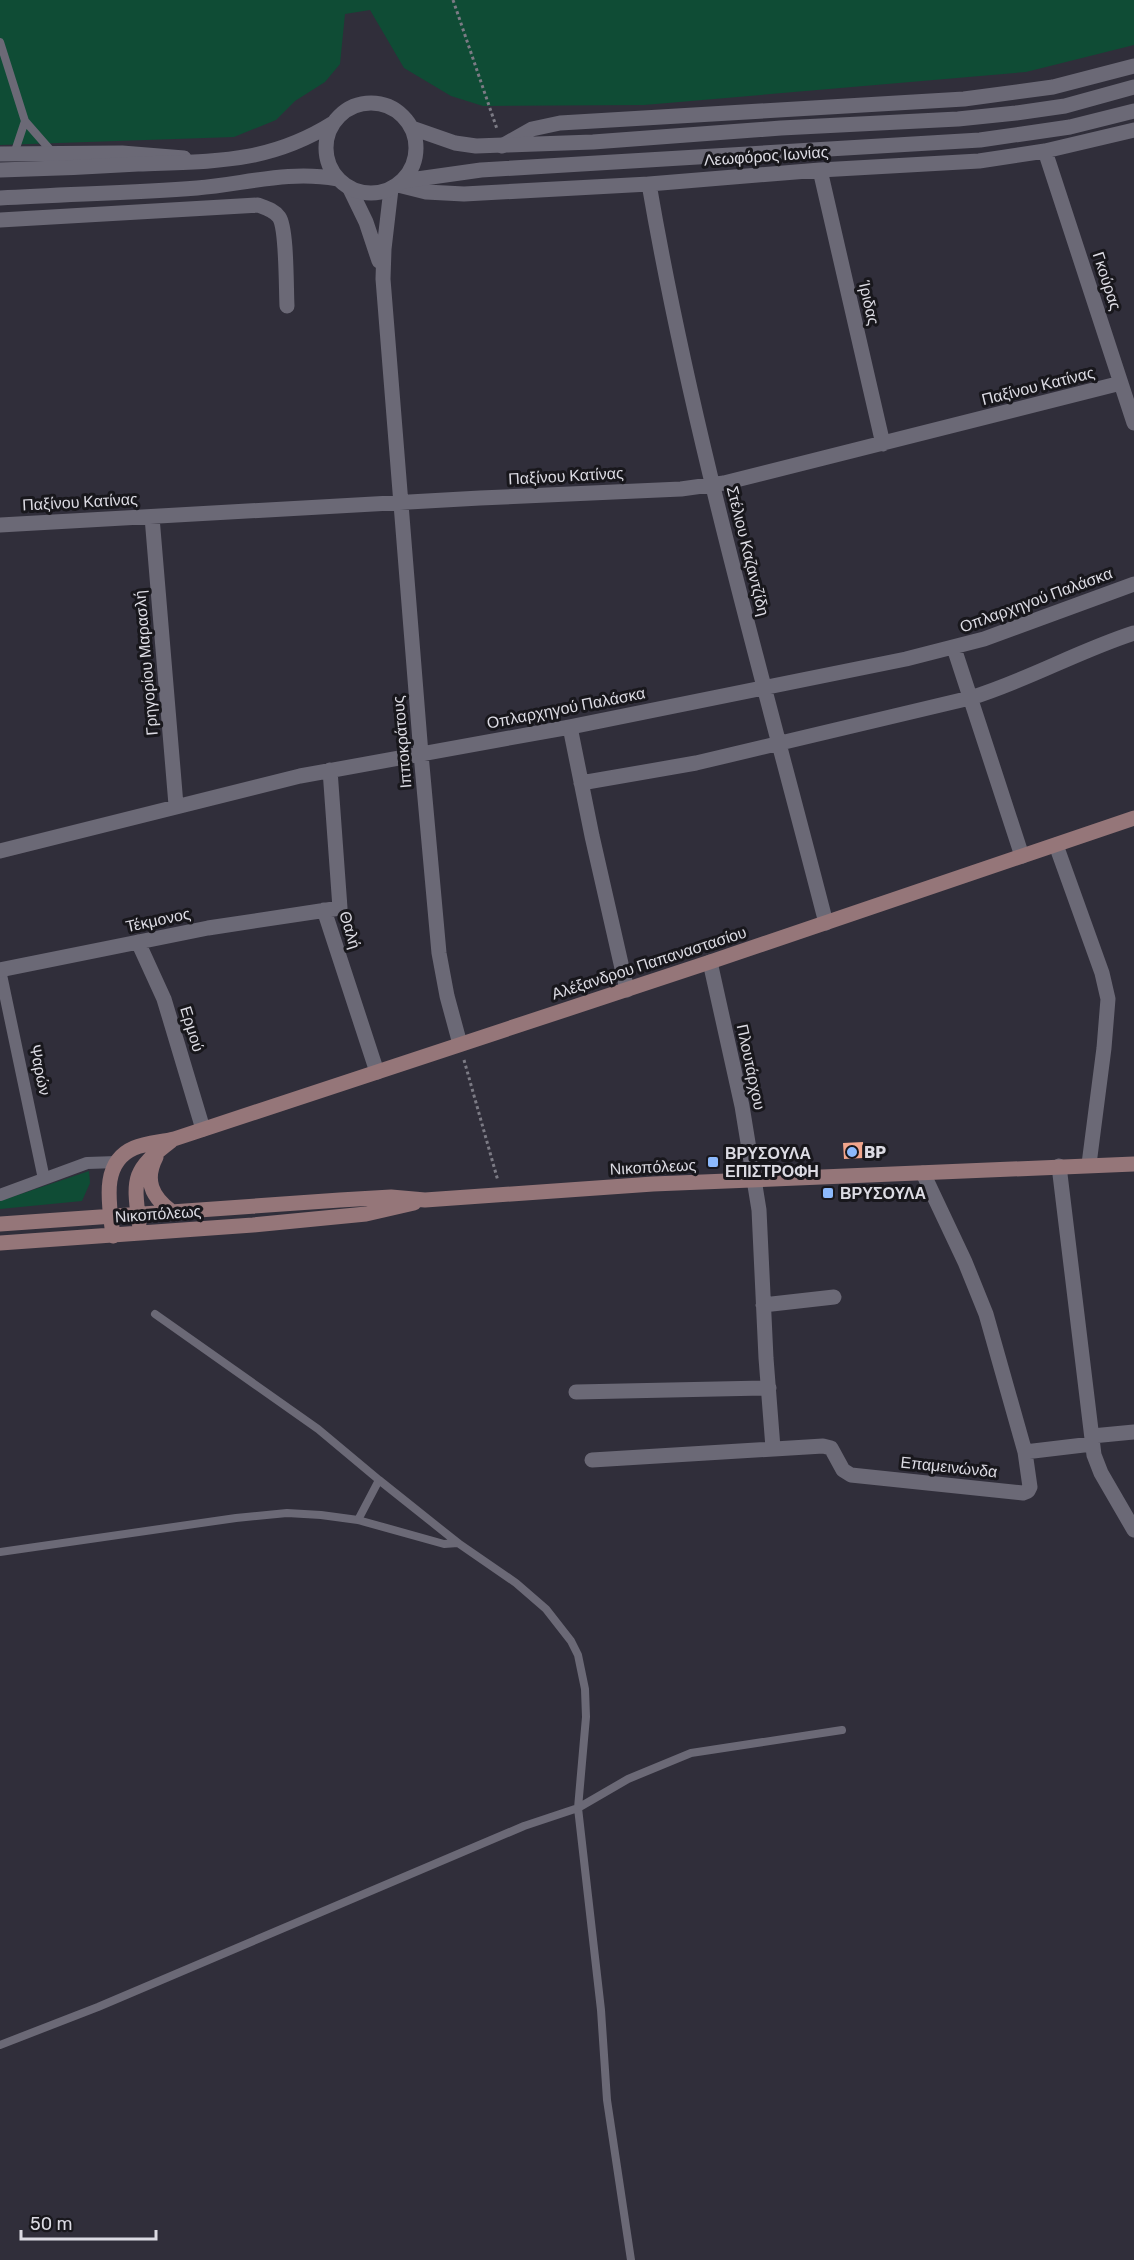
<svg xmlns="http://www.w3.org/2000/svg" width="1134" height="2260" font-family="Rubik,sans-serif">
  <rect width="100%" height="100%" fill="#302e3a"/>
  <path fill="#0f4c35" d="M0 0H1134V45L1026 72 644 105 483 106 451 96 404 68 370 10 345 14 340 64 325 82 295 101 276 120 234 137 0 145Z
    M89 1171 90 1183 82 1201 0 1209V1201Z"/>
  <path fill="#f2a58c" d="M863 1142V1158L844 1159 843 1143Z"/>
  <g fill="none" stroke-linecap="round" stroke-linejoin="round">
    <path stroke="#7c7b85" stroke-width="3" stroke-dasharray="3 3" stroke-linecap="butt" d="M453 0 497 129
      M464 1060 498 1181"/>
    <path stroke="#6b6976" stroke-width="8" d="M0 42 25 121 53 153
      M14 154 25 121
      M155 1314 318 1429 379 1480 458 1543 516 1583 546 1609 571 1641 578 1655 585 1689 586 1717 578 1808 601 2010 607 2100 631 2260
      M358 1520 379 1480
      M0 1552 236 1518 287 1513 321 1515 358 1520 444 1544 458 1543
      M0 2045 98 2007 524 1826 578 1808 628 1779 691 1753 842 1730"/>
    <path stroke="#6b6976" stroke-width="12" d="M0 970 44 1179
      M0 1195 87 1163 117 1162"/>
    <path stroke="#6b6976" stroke-width="15" d="M502 146 532 129 560 123 964 99 1053 87 1134 66
      M1045 151 1134 423
      M0 154 122 153 184 158
      M820 170 883 444
      M649 184C692 434 763 678 826 923
      M398 185 426 192 464 194 649 184 820 170 979 161 1045 151 1134 130
      M350 189 366 222 379 261
      M391 189 384 249 383 279 421 754 439 953 447 996 460 1044
      M0 220 258 205C266 208 274 210 279 217 287 228 286 289 287 306
      M152 517 176 805
      M0 525 480 498 681 489 724 483 1121 383
      M954 648 1022 856
      M570 727 592 836 627 990
      M581 783 696 763 970 698C1026 681 1078 651 1134 633
      M1056 845 1102 973 1108 999 1104 1048 1089 1164
      M0 851 300 776 570 727 906 659 984 639 1134 584
      M324 910 377 1072
      M138 942 164 999 203 1129
      M710 962 742 1106 759 1210 766 1358 773 1448
      M0 970 208 928 340 908 330 770
      M1059 1166 1094 1455 1101 1473 1134 1530
      M923 1173 965 1262 986 1314 1025 1452
      M763 1305 834 1297
      M576 1392 769 1388
      M1092 1436 1134 1432
      M592 1460 823 1446 831 1448 843 1470 851 1475 1023 1493 1028 1491 1030 1487 1025 1452 1092 1444"/>
    <path stroke="#6b6976" stroke-width="15" d="M326 148a45 45 0 1 1 90 0a45 45 0 1 1-90 0Z
      M412 128 455 143 476 146 593 142 781 128 958 119 1016 113 1065 106 1134 87
      M0 170C46 169 92 167 138 164 212 161 268 164 333 123
      M403 181 481 170 980 140 1070 127 1134 111
      M0 198C65 194 131 193 197 188 245 184 289 170 337 179"/>
    <path stroke="#957679" stroke-width="15" d="M156 1157C144 1180 152 1197 171 1211
      M139 1223C133 1177 133 1170 171 1141
      M0 1224 340 1200 391 1197 425 1200 653 1184 1134 1164
      M113 1236C110 1207 99 1163 134 1148 146 1143 162 1142 174 1139L710 962 1134 818
      M0 1243 253 1225 366 1214 414 1203"/>
  </g>
  <g fill="#8cb9fc" stroke="#18171c" stroke-width="2">
    <circle cx="852" cy="1152" r="6"/>
    <rect x="707" y="1156" width="12" height="12" rx="3"/>
    <rect x="822" y="1187" width="12" height="12" rx="3"/>
  </g>
  <g text-anchor="middle" dominant-baseline="central" stroke-width="6" stroke-linejoin="round" paint-order="stroke">
    <g font-size="16" fill="#dcdbe3" stroke="#18171c">
      <text transform="translate(766 156) rotate(-4)">Λεωφόρος Ιωνίας</text>
      <text transform="translate(1107 281) rotate(72)">Γκούρας</text>
      <text transform="translate(869 303) rotate(77)">Ίριδας</text>
      <text transform="translate(1038 386) rotate(-14)">Παξίνου Κατίνας</text>
      <text transform="translate(566 476) rotate(-3)">Παξίνου Κατίνας</text>
      <text transform="translate(80 502) rotate(-3)">Παξίνου Κατίνας</text>
      <text transform="translate(748 551) rotate(76)">Στέλιου Καζαντζίδη</text>
      <text transform="translate(1036 600) rotate(-20)">Οπλαρχηγού Παλάσκα</text>
      <text transform="translate(146 663) rotate(-95)">Γρηγορίου Μαρασλή</text>
      <text transform="translate(566 708) rotate(-11)">Οπλαρχηγού Παλάσκα</text>
      <text transform="translate(402 742) rotate(-95)">Ιπποκράτους</text>
      <text transform="translate(158 920) rotate(-12)">Τέκμονος</text>
      <text transform="translate(350 930) rotate(73)">Θαλή</text>
      <text transform="translate(649 963) rotate(-18)">Αλέξανδρου Παπαναστασίου</text>
      <text transform="translate(192 1029) rotate(73)">Ερμού</text>
      <text transform="translate(751 1067) rotate(78)">Πλουτάρχου</text>
      <text transform="translate(40 1070) rotate(78)">Ψαρών</text>
      <text transform="translate(653 1167) rotate(-3)">Νικοπόλεως</text>
      <text transform="translate(158 1214) rotate(-4)">Νικοπόλεως</text>
      <text transform="translate(949 1467) rotate(6)">Επαμεινώνδα</text>
    </g>
    <g font-size="16" font-weight="bold" fill="#dcdbe3" stroke="#18171c" text-anchor="start">
      <text x="864" y="1152">BP</text>
      <text x="725" y="1153">ΒΡΥΣΟΥΛΑ<tspan x="725" dy="18">ΕΠΙΣΤΡΟΦΗ</tspan></text>
      <text x="840" y="1193">ΒΡΥΣΟΥΛΑ</text>
    </g>
  </g>
  <path d="M21 2230v9h135v-9" fill="none" stroke="#dcdbe3" stroke-width="3"/>
  <text x="30" y="2230" font-size="18" fill="#dcdbe3" stroke="#18171c" stroke-width="4.5" paint-order="stroke">50 m</text>
</svg>
